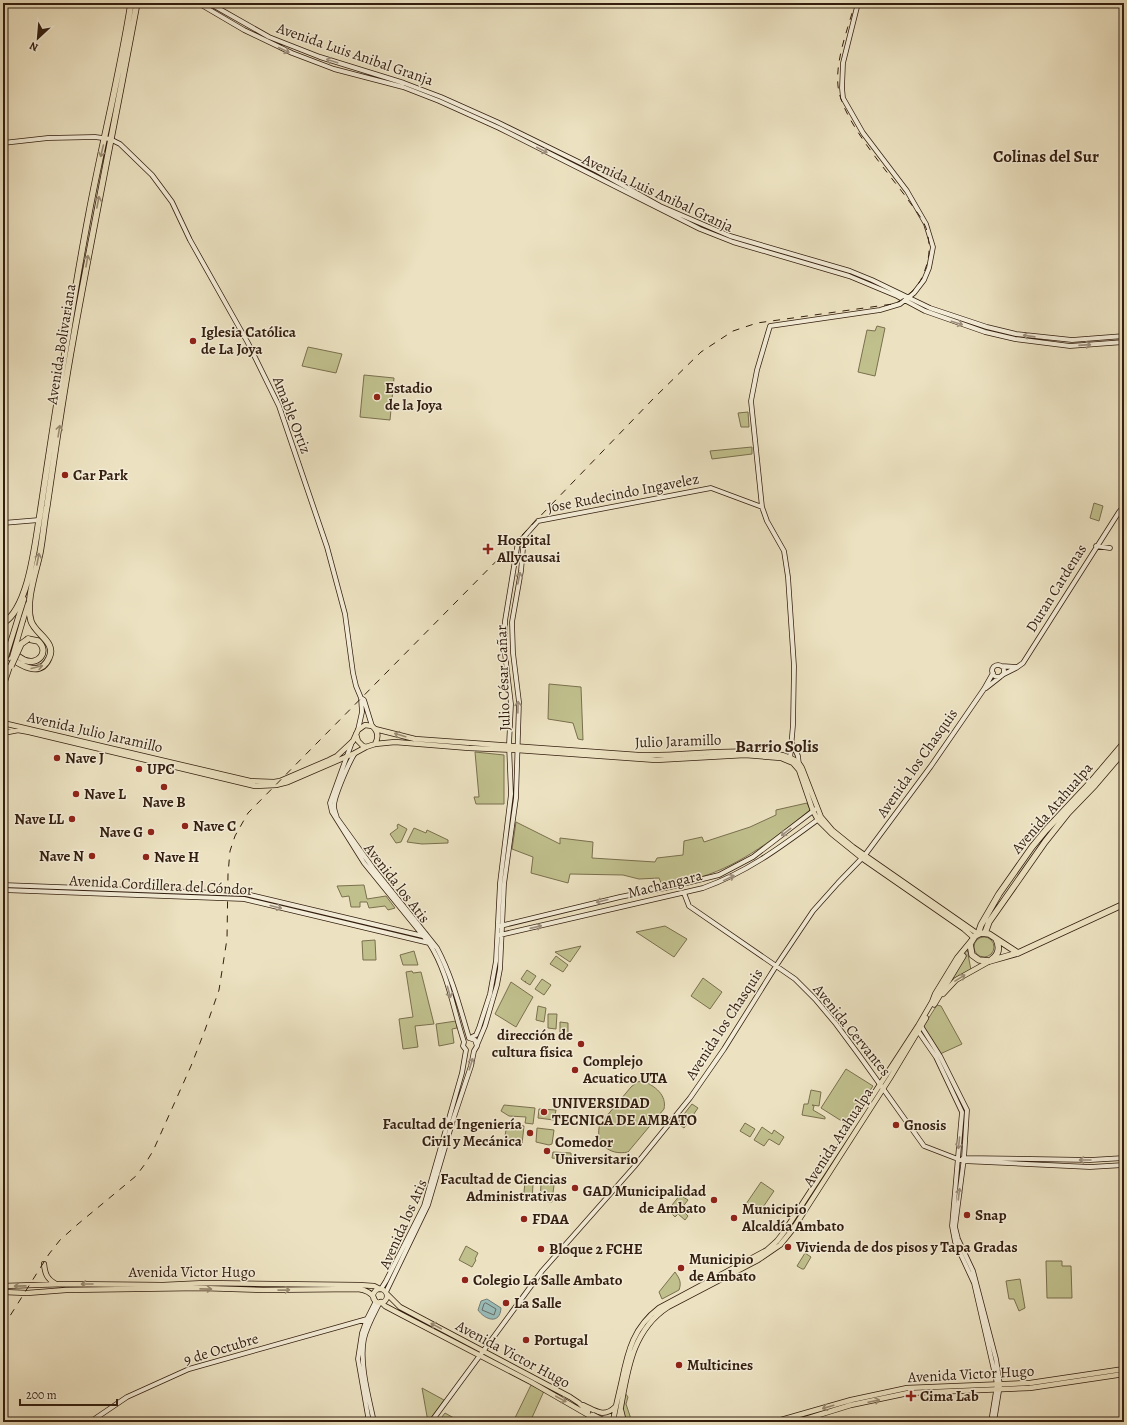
<svg xmlns="http://www.w3.org/2000/svg" width="1127" height="1425" font-family="Alegreya,serif">
  <rect width="100%" height="100%" fill="#ece2c1"/>
  <filter id="stains"><feTurbulence type="fractalNoise" baseFrequency=".005" numOctaves="4"/><feColorMatrix values="0 0 0 0 .2 0 0 0 0 .09 0 0 0 0 .02 0 0 0 .5 -.17"/></filter>
  <radialGradient id="worn" r=".72"><stop offset=".6" stop-color="#630" stop-opacity="0"/><stop offset="1" stop-color="#630" stop-opacity=".3"/></radialGradient>
  <path fill="#c0c08d" stroke="#7a6f4e" d="M877 326 885 328 875 376 858 372 867 330 875 331Z
    M308 347 342 354 336 373 302 366Z
    M364 375 394 378 390 420 360 417Z
    M748 412 749 427H741L738 413Z
    M752 447V454L712 459 710 451Z
    M1094 503 1103 506 1099 521 1090 518Z
    M549 684 581 687 583 740 578 739 573 723 548 719Z
    M475 752 504 755V804H476L474 797H479Z
    M807 803 810 810C776 837 743 864 701 877 688 881 675 883 662 885L659 878 639 879 623 875 570 874 568 883 531 873 533 857 512 849 516 822 560 844V838L593 842 592 858 655 862 657 858 683 855 684 841 702 837 704 842 750 827 776 815V810Z
    M398 824 407 829 401 842 396 843 390 834 398 828 397 826Z
    M414 828 426 833 427 830 448 840V843L422 844 407 842Z
    M364 885 367 899 386 896 395 908 388 910 385 906 369 908 367 902H360V907H351L349 896 342 897 337 886Z
    M665 926 687 939 674 957 636 932Z
    M974 947a10 10 0 1 1 20 0a10 10 0 1 1-20 0Z
    M375 940 376 960H363L362 941Z
    M581 946 570 962 555 952Z
    M967 949 971 970 946 986Z
    M414 951 418 965H403L400 955Z
    M556 956 568 965 563 972 550 964Z
    M527 970 536 976 530 985 525 982 526 981 525 982 521 979Z
    M412 971 413 973 421 972 434 1024 415 1026 418 1047 403 1049 399 1019 413 1017 406 972Z
    M703 978 722 992 710 1009 691 996Z
    M542 979 551 985 544 995 535 989Z
    M511 982 533 997 516 1027 495 1014Z
    M937 1005 941 1006 962 1044 940 1054 923 1027Z
    M538 1006 546 1008 544 1022 536 1020Z
    M548 1014H557L556 1029 548 1028Z
    M456 1021 457 1028 452 1029 454 1043 439 1046 436 1024Z
    M560 1022 568 1023V1040H560Z
    M846 1069 873 1086 848 1125 821 1108Z
    M643 1081C655 1086 667 1095 664 1109L628 1152C609 1156 594 1143 600 1124L631 1087 637 1082Z
    M811 1090 821 1092 819 1106 812 1105 814 1106 813 1110 825 1117V1119L802 1115 804 1104H808Z
    M692 1104 698 1108 684 1128 677 1123Z
    M504 1105 535 1108 533 1124 525 1123 526 1117 509 1116 501 1111Z
    M539 1109 556 1110 554 1120 538 1118Z
    M745 1123 755 1129 750 1137 740 1131Z
    M507 1124 524 1126 522 1144 504 1142Z
    M762 1127 772 1134 774 1130 784 1137 779 1145 769 1139 764 1146 754 1140Z
    M537 1128 554 1130 552 1144 549 1145 536 1142Z
    M553 1152 571 1153V1162H565L564 1160 552 1158Z
    M761 1182 774 1191 759 1213 746 1204Z
    M525 1183 533 1184 532 1201 523 1200Z
    M541 1184 554 1185 552 1202 540 1201Z
    M680 1195 688 1200 681 1209 688 1216 685 1220 678 1214 675 1217 668 1210Z
    M466 1246 478 1253 475 1259 476 1260 472 1267 459 1260Z
    M805 1253 811 1257 804 1269H802L797 1266Z
    M1046 1261H1062V1266H1071L1072 1298H1047Z
    M675 1272C679 1278 682 1282 679 1290L662 1299 659 1292Z
    M1020 1279 1025 1308 1019 1311 1014 1299H1009L1006 1281Z
    M531 1385 544 1391 530 1422H513Z
    M422 1388 444 1400 428 1422Z
    M625 1393 628 1397 626 1404 632 1422H627L623 1413Z
    M445 1413 461 1422H438Z"/>
  <path fill="#9abcba" stroke="#717d76" d="M487 1299 501 1308C500 1325 485 1320 478 1310L481 1301Z"/>
  <g fill="none" stroke-linecap="round" stroke-linejoin="round">
    <path stroke="#666d64" stroke-width="1" d="M486 1303 496 1309 494 1315 482 1310 484 1304Z"/>
    <path stroke="#c7bb9d" stroke-width="5.5" stroke-dasharray="5.5 3" stroke-linecap="butt" d="M980 931 998 902
      M963 956 972 943"/>
    <defs>
      <path id="secondary" d="M198 3 244 30 292 53 334 69 403 87 439 101 499 128 700 229 733 242 849 276 897 296 925 311 985 332 1015 339 1070 346 1124 342
        M209 3 269 37 320 57 404 83 441 97 497 122 597 171 660 206 730 236 850 271 872 280 930 308 987 327 1016 334 1072 340 1124 336
        M3 143 48 138 95 137 110 139 120 144 152 175 172 202 190 240 248 343 279 406 327 547 345 614 353 673 356 686 361 698 362 712 358 730
        M3 523 39 520
        M1096 546 1110 548
        M992 671a6 6 0 1 1 12 0a6 6 0 1 1-12 0Z
        M1001 666 1016 667
        M1002 675 1016 668 1023 663 1119 512 1124 506
        M986 688 1000 677
        M361 698 364 700 372 726
        M352 742 330 803 332 812 364 863 429 943C448 972 453 1009 464 1042L463 1046 466 1050 462 1073 424 1206 386 1281 381 1289
        M792 743 798 756 799 765
        M355 753C349 762 334 797 334 806 334 810 336 814 337 818L373 868 437 948C452 976 460 1008 469 1038
        M790 759 793 725 794 666 788 577 784 551 767 521 762 507 751 401 757 370 770 326 880 310 900 304 914 293 924 280 929 268 933 247 926 224 907 191 863 133 843 98 842 88 843 63 858 3
        M3 885 246 894 423 936 426 934
        M3 890 244 899 429 943 432 942
        M684 893 689 906 795 979 815 999 836 1024 859 1055 924 1146 963 1161 1090 1167 1124 1165
        M500 926 620 897 670 887 719 875 753 857 817 808
        M500 935 703 888C748 872 782 846 820 818
        M921 1026 940 1056 967 1110 964 1158 955 1227 958 1239 973 1271 996 1359 1000 1385 994 1422
        M918 1031 936 1057 962 1112 952 1226 955 1242 974 1283 996 1379 997 1385 991 1422
        M470 1038 476 1035 479 1028 490 994 496 961 500 883 511 794 509 745 511 704 505 654V621L518 542 524 537 538 521 711 488 762 507
        M477 1045 485 1026 497 985 500 969 504 884 516 798 519 702 513 653 512 622 521 571 524 537
        M963 1158 1090 1160 1124 1158
        M386 1292 428 1205 453 1120 471 1066 474 1051 477 1046 475 1040 469 1038
        M90 1422 127 1397 189 1369 367 1319
        M369 1422 358 1359 362 1333 367 1319 375 1303V1300
        M374 1422C369 1398 359 1363 364 1339 367 1326 374 1314 380 1302
        M431 1422 542 1271 634 1167 690 1098 724 1049 776 966 813 911 838 883 865 855 931 766 984 689 993 673"/>
      <path id="primary" d="M18 618 24 599
        M23 620 28 604
        M3 687 10 666
        M3 723 250 781 274 782 280 781 329 760 337 756 353 741 358 730 365 725 372 726C378 731 379 737 375 744
        M375 729 415 739 638 755C678 757 718 749 758 752 767 753 778 753 788 757 794 759 799 762 802 768L821 817 832 830 853 847 978 934
        M3 733 18 730 29 732 255 786 276 785 288 782 355 753 366 747
        M356 734 358 741 363 746 366 747 375 744 395 742 469 748 517 750 656 760 745 755 781 758 793 763 799 770 813 811 818 820 832 834 863 859 964 929 973 937
        M943 994 956 980 990 961
        M44 1264C45 1274 47 1279 56 1284
        M3 1286 65 1284 163 1285 205 1283 359 1285 374 1286 380 1289
        M373 1296a7 7 0 1 1 14 0a7 7 0 1 1-14 0Z
        M3 1292 27 1293 66 1290 201 1288 263 1290 358 1289C365 1290 371 1292 374 1298
        M387 1294 400 1307 570 1397 579 1403 588 1412
        M381 1302 385 1306 402 1315 531 1382 597 1420 604 1422
        M583 1405C596 1411 604 1418 615 1407
        M621 1410 624 1422
        M613 1422C615 1408 619 1394 622 1380 628 1350 634 1327 659 1308L767 1250 777 1241 784 1232 918 1026 932 1002 935 994 957 958 971 941
        M618 1422C627 1380 628 1333 668 1307L758 1260 780 1245 793 1229 811 1201 890 1078 926 1018
        M774 1422 851 1400 907 1388 1030 1383 1124 1369
        M796 1422 851 1405 908 1393 1030 1388 1124 1374"/>
      <path id="highway" d="M3 623C29 608 35 543 40 514 55 414 70 313 89 213 102 143 120 74 131 3
        M3 647 24 660C38 666 50 652 38 641L28 639
        M3 653C15 661 39 681 49 658 57 642 35 634 31 621 25 602 36 572 40 553 43 537 44 522 47 506 55 451 63 395 73 340 93 228 116 116 137 3
        M985 933 989 922 1045 842 1068 813 1095 785 1124 751
        M978 934 981 925 999 894 1032 847 1046 830 1090 783 1124 743
        M1018 953 989 934 981 933 975 936 970 944 972 955 979 960 990 961 1018 953 1124 904
        M992 959C999 954 1000 947 996 939
        M934 1004 963 956"/>
    </defs>
    <use href="#secondary" stroke="#331e0f" stroke-width="5.5"/>
    <use href="#primary" stroke="#331e0f" stroke-width="6"/>
    <use href="#highway" stroke="#331e0f" stroke-width="7"/>
    <use href="#secondary" stroke="#f3ecd7" stroke-width="4"/>
    <use href="#primary" stroke="#ece2c1" stroke-width="4.5"/>
    <use href="#highway" stroke="#ece2c1" stroke-width="5.5"/>
    <path stroke="#331e0f" stroke-width="1" stroke-dasharray="7 7" stroke-linecap="butt" d="M3 1327 49 1254 60 1240 78 1224 136 1176 145 1164 153 1151 191 1066 205 1030 219 990 227 939 228 874 230 851 235 836 248 813 524 533 654 398 701 352 733 331 757 323 893 304C906 299 918 288 923 275 930 259 931 245 926 228 922 217 912 206 906 197 886 170 846 124 839 92 833 65 848 29 855 3"/>
    <defs>
      <path id="primary-bridge" d="M12 658 23 620
        M4 663 18 618
        M593 1415 607 1422"/>
      <path id="highway-bridge" d="M11 666 21 644 28 639"/>
    </defs>
    <use href="#primary-bridge" stroke="#331e0f" stroke-width="6" stroke-linecap="butt"/>
    <use href="#highway-bridge" stroke="#331e0f" stroke-width="7" stroke-linecap="butt"/>
    <use href="#primary-bridge" stroke="#ece2c1" stroke-width="4.5"/>
    <use href="#highway-bridge" stroke="#ece2c1" stroke-width="5.5"/>
  </g>
  <defs><path id="oneway-shaft" d="M-6 0H5M1.5-3L5.5 0L1.5 3" fill="none" stroke-width="1.6" stroke-linecap="round" stroke-linejoin="round"/></defs>
  <g stroke="#9d8f7d">
    <use href="#oneway-shaft" transform="translate(284 50) rotate(25)"/>
    <use href="#oneway-shaft" transform="translate(332 61) rotate(-162)"/>
    <use href="#oneway-shaft" transform="translate(542 150) rotate(27)"/>
    <use href="#oneway-shaft" transform="translate(957 323) rotate(18)"/>
    <use href="#oneway-shaft" transform="translate(1029 336) rotate(-172)"/>
    <use href="#oneway-shaft" transform="translate(1085 345) rotate(-4)"/>
    <use href="#oneway-shaft" transform="translate(519 578) rotate(-79)"/>
    <use href="#oneway-shaft" transform="translate(518 707) rotate(-89)"/>
    <use href="#oneway-shaft" transform="translate(786 832) rotate(142)"/>
    <use href="#oneway-shaft" transform="translate(729 878) rotate(-26)"/>
    <use href="#oneway-shaft" transform="translate(602 901) rotate(166)"/>
    <use href="#oneway-shaft" transform="translate(276 907) rotate(14)"/>
    <use href="#oneway-shaft" transform="translate(536 927) rotate(-13)"/>
    <use href="#oneway-shaft" transform="translate(449 992) rotate(74)"/>
    <use href="#oneway-shaft" transform="translate(471 1064) rotate(-73)"/>
    <use href="#oneway-shaft" transform="translate(959 1143) rotate(96)"/>
    <use href="#oneway-shaft" transform="translate(1085 1160) rotate(-180)"/>
    <use href="#oneway-shaft" transform="translate(959 1194) rotate(-83)"/>
  </g>
  <g stroke="#998a71">
    <use href="#oneway-shaft" transform="translate(102 151) rotate(103)"/>
    <use href="#oneway-shaft" transform="translate(98 202) rotate(-79)"/>
    <use href="#oneway-shaft" transform="translate(87 261) rotate(-80)"/>
    <use href="#oneway-shaft" transform="translate(59 431) rotate(-81)"/>
    <use href="#oneway-shaft" transform="translate(38 559) rotate(-79)"/>
    <use href="#oneway-shaft" transform="translate(37 667) rotate(-14)"/>
    <use href="#oneway-shaft" transform="translate(400 735) rotate(-163)"/>
    <use href="#oneway-shaft" transform="translate(960 978) rotate(-32)"/>
    <use href="#oneway-shaft" transform="translate(87 1284) rotate(180)"/>
    <use href="#oneway-shaft" transform="translate(20 1286) rotate(179)"/>
    <use href="#oneway-shaft" transform="translate(206 1289) rotate(1)"/>
    <use href="#oneway-shaft" transform="translate(284 1290) rotate(-1)"/>
    <use href="#oneway-shaft" transform="translate(436 1326) rotate(-152)"/>
    <use href="#oneway-shaft" transform="translate(561 1399) rotate(28)"/>
    <use href="#oneway-shaft" transform="translate(874 1401) rotate(-12)"/>
    <use href="#oneway-shaft" transform="translate(828 1407) rotate(164)"/>
  </g>
  <g fill="#8f2418" stroke="#f3ecd7" stroke-width="1.5">
    <circle cx="193" cy="341" r="4"/>
    <circle cx="377" cy="397" r="4"/>
    <circle cx="65" cy="475" r="4"/>
    <path d="M486 543h4v4h4v4h-4v4h-4v-4h-4v-4h4z"/>
    <circle cx="57" cy="758" r="4"/>
    <circle cx="139" cy="769" r="4"/>
    <circle cx="164" cy="787" r="4"/>
    <circle cx="76" cy="794" r="4"/>
    <circle cx="72" cy="819" r="4"/>
    <circle cx="185" cy="826" r="4"/>
    <circle cx="151" cy="832" r="4"/>
    <circle cx="92" cy="856" r="4"/>
    <circle cx="146" cy="857" r="4"/>
    <circle cx="581" cy="1044" r="4"/>
    <circle cx="575" cy="1070" r="4"/>
    <circle cx="544" cy="1112" r="4"/>
    <circle cx="896" cy="1125" r="4"/>
    <circle cx="530" cy="1133" r="4"/>
    <circle cx="547" cy="1151" r="4"/>
    <circle cx="575" cy="1188" r="4"/>
    <circle cx="714" cy="1200" r="4"/>
    <circle cx="967" cy="1215" r="4"/>
    <circle cx="734" cy="1218" r="4"/>
    <circle cx="524" cy="1219" r="4"/>
    <circle cx="788" cy="1247" r="4"/>
    <circle cx="541" cy="1249" r="4"/>
    <circle cx="681" cy="1268" r="4"/>
    <circle cx="465" cy="1280" r="4"/>
    <circle cx="506" cy="1303" r="4"/>
    <circle cx="526" cy="1340" r="4"/>
    <circle cx="679" cy="1365" r="4"/>
    <path d="M909 1390h4v4h4v4h-4v4h-4v-4h-4v-4h4z"/>
  </g>
  <g text-anchor="middle" dominant-baseline="central" stroke-width="3" stroke-linejoin="round" paint-order="stroke">
    <g font-size="15" fill="#331e0f" stroke="#f3ecd7">
      <text transform="translate(355 54) rotate(19)">Avenida Luis Anibal Granja</text>
      <text transform="translate(658 193) rotate(25)">Avenida Luis Anibal Granja</text>
      <text transform="translate(61 344) rotate(-81)">Avenida Bolivariana</text>
      <text transform="translate(292 415) rotate(69)">Amable Ortiz</text>
      <text transform="translate(623 493) rotate(-11)">Jose Rudecindo Ingavelez</text>
      <text transform="translate(1056 588) rotate(-58)">Duran Cardenas</text>
      <text transform="translate(503 678) rotate(-92)">Julio César Cañar</text>
      <text transform="translate(95 732) rotate(13)">Avenida Julio Jaramillo</text>
      <text transform="translate(678 741) rotate(-2)">Julio Jaramillo</text>
      <text transform="translate(917 763) rotate(-55)">Avenida los Chasquis</text>
      <text transform="translate(1052 808) rotate(-49)">Avenida Atahualpa</text>
      <text transform="translate(397 883) rotate(52)">Avenida los Atis</text>
      <text transform="translate(665 884) rotate(-14)">Machangara</text>
      <text transform="translate(161 885) rotate(3)">Avenida Cordillera del Cóndor</text>
      <text transform="translate(724 1024) rotate(-57)">Avenida los Chasquis</text>
      <text transform="translate(852 1030) rotate(51)">Avenida Cervantes</text>
      <text transform="translate(838 1137) rotate(-57)">Avenida Atahualpa</text>
      <text transform="translate(403 1224) rotate(-66)">Avenida los Atis</text>
      <text x="192" y="1272">Avenida Victor Hugo</text>
      <text transform="translate(221 1349) rotate(-17)">9 de Octubre</text>
      <text transform="translate(513 1354) rotate(28)">Avenida Victor Hugo</text>
      <text transform="translate(971 1374) rotate(-3)">Avenida Victor Hugo</text>
    </g>
    <g font-size="15" font-weight="bold" fill="#331e0f" stroke="#f3ecd7" text-anchor="start">
      <text x="201" y="332">Iglesia Católica<tspan x="201" dy="17">de La Joya</tspan></text>
      <text x="385" y="388">Estadio<tspan x="385" dy="17">de la Joya</tspan></text>
      <text x="73" y="475">Car Park</text>
      <text x="497" y="540">Hospital<tspan x="497" dy="17">Allycausai</tspan></text>
      <text x="65" y="758">Nave J</text>
      <text x="147" y="769">UPC</text>
      <text x="84" y="794">Nave L</text>
      <text x="164" y="802" text-anchor="middle">Nave B</text>
      <text x="64" y="819" text-anchor="end">Nave LL</text>
      <text x="193" y="826">Nave C</text>
      <text x="143" y="832" text-anchor="end">Nave G</text>
      <text x="84" y="856" text-anchor="end">Nave N</text>
      <text x="154" y="857">Nave H</text>
      <text x="573" y="1035" text-anchor="end">dirección de<tspan x="573" dy="17">cultura física</tspan></text>
      <text x="583" y="1061">Complejo<tspan x="583" dy="17">Acuatico UTA</tspan></text>
      <text x="552" y="1103">UNIVERSIDAD<tspan x="552" dy="17">TECNICA DE AMBATO</tspan></text>
      <text x="522" y="1124" text-anchor="end">Facultad de Ingeniería<tspan x="522" dy="17">Civil y Mecánica</tspan></text>
      <text x="904" y="1125">Gnosis</text>
      <text x="555" y="1142">Comedor<tspan x="555" dy="17">Universitario</tspan></text>
      <text x="567" y="1179" text-anchor="end">Facultad de Ciencias<tspan x="567" dy="17">Administrativas</tspan></text>
      <text x="706" y="1191" text-anchor="end">GAD Municipalidad<tspan x="706" dy="17">de Ambato</tspan></text>
      <text x="742" y="1209">Municipio<tspan x="742" dy="17">Alcaldía Ambato</tspan></text>
      <text x="975" y="1215">Snap</text>
      <text x="532" y="1219">FDAA</text>
      <text x="796" y="1247">Vivienda de dos pisos y Tapa Gradas</text>
      <text x="549" y="1249">Bloque 2 FCHE</text>
      <text x="689" y="1259">Municipio<tspan x="689" dy="17">de Ambato</tspan></text>
      <text x="473" y="1280">Colegio La Salle Ambato</text>
      <text x="514" y="1303">La Salle</text>
      <text x="534" y="1340">Portugal</text>
      <text x="687" y="1365">Multicines</text>
      <text x="920" y="1396">Cima Lab</text>
    </g>
    <g font-size="17" font-weight="bold" fill="#331e0f" stroke="#f3ecd7">
      <text x="1046" y="156">Colinas del Sur</text>
      <text x="777" y="746">Barrio Solis</text>
    </g>
  </g>
  <rect width="1127" height="1425" fill="none" stroke="#ece2c1" stroke-width="16"/>
  <rect x="4" y="4" width="1119" height="1417" fill="none" stroke="#331e0f" stroke-width="2"/>
  <rect x="8" y="8" width="1111" height="1409" fill="none" stroke="#331e0f"/>
  <g transform="translate(38 38) rotate(206)" stroke="#f3ecd7" stroke-width="3" paint-order="stroke">
  <path d="M0-3L7 15L0 10L-7 15Z" fill="#331e0f"/>
  <text y="-6" font-size="11" font-weight="bold" text-anchor="middle" fill="#331e0f">N</text>
  </g>
  <path d="M20 1399v6h97v-6" fill="none" stroke="#331e0f" stroke-width="2"/>
  <text x="26" y="1399" font-size="12" fill="#331e0f" stroke="#f3ecd7" stroke-width="3" paint-order="stroke">200 m</text>
  <rect width="100%" height="100%" filter="url(#stains)"/>
  <rect width="100%" height="100%" fill="url(#worn)"/>
</svg>
